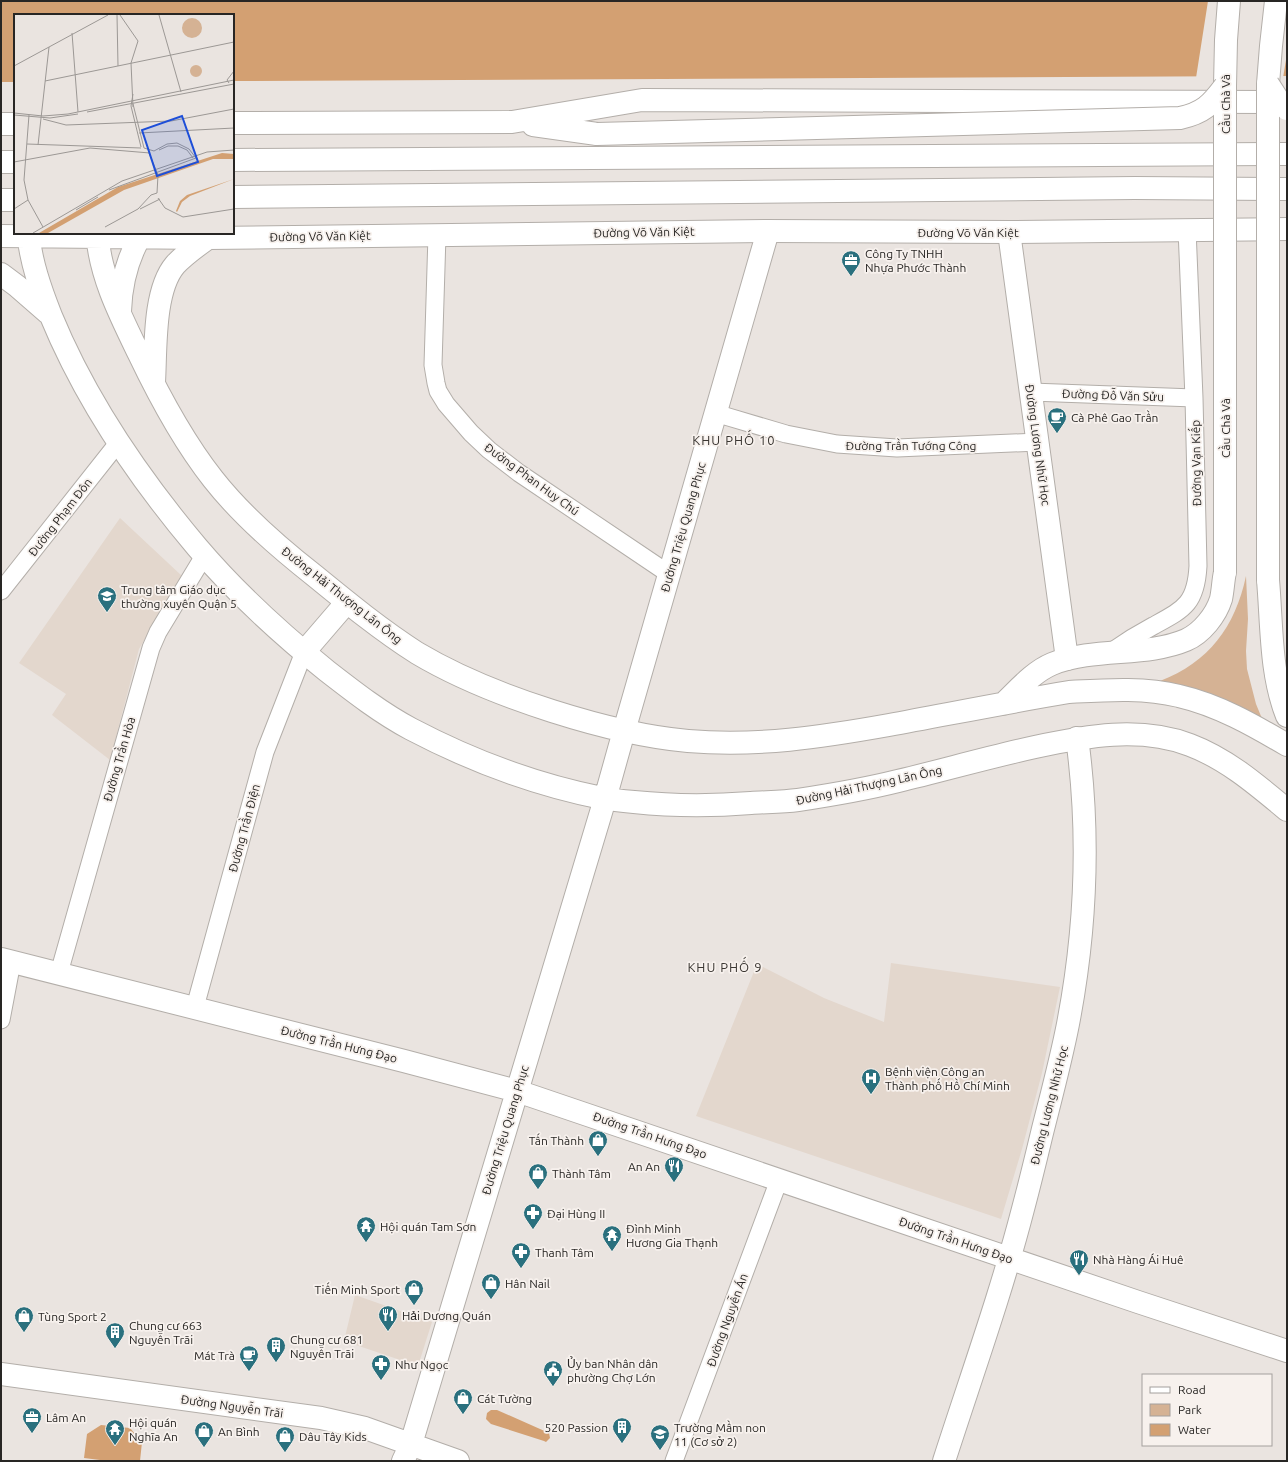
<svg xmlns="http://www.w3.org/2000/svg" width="1288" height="1462" font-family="Ubuntu,sans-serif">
  <rect width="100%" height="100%" fill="#eae4e0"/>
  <path fill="#e3d7cd" d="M120 518 182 576 139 649 110 760 52 715 66 694 19 663Z
    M891 963 1060 987 1042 1073 1022 1149 1001 1219 696 1116 757 964 824 998 884 1022Z
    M355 1295 432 1322 418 1366 344 1341Z"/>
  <path fill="#d5b294" d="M1246 576 1248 619 1246 651 1247 669 1256 704 1263 721 1185 687 1160 681C1209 662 1235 627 1246 576Z"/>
  <path fill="#d3a072" d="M1 1H1287V76L233 81V15H15V82H1Z
    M491 1410H497L549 1433 550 1438 546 1442 544 1441 491 1424 486 1419 487 1413Z
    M101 1425 130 1428 142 1442 140 1461H108L84 1458 87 1434Z"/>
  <path fill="#eae4e0" d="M1208 1H1287V54L1283 78H1196Z"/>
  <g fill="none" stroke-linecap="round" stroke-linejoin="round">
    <defs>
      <path id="street" d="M437 235 433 365 436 383 438 391 446 404 471 433 489 450 519 473 669 574
        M1031 392 1194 398
        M715 413 786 434 837 444 897 448 1038 442
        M1 591 118 443
        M1111 652C1125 642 1138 634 1153 626 1184 609 1196 604 1198 566L1194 398 1187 229
        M59 973 151 648 158 632 204 556
        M195 1007 265 752 304 652
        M1 1020 12 962
        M674 1461 779 1180"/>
      <path id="secondary" d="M1009 232 1067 659
        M624 731 768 231
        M1 959 404 1061 517 1091 1138 1302 1287 1351
        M1 1374 321 1418 365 1428 458 1461
        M403 1461 411 1444 605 799
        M944 1461C971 1377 1001 1294 1023 1209 1030 1183 1036 1158 1042 1133 1051 1097 1061 1060 1068 1024 1086 930 1090 833 1077 738"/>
      <path id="primary" d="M1268 84 1271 46 1276 1
        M1225 86 1226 40 1229 1
        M233 123 512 122 642 100 1286 102
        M533 125 597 134
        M28 233C31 262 40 288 51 316 86 401 138 477 197 547 236 593 280 633 327 671 354 692 381 713 411 729 470 760 537 785 602 798 613 800 623 801 634 802 673 806 712 806 751 803 767 802 783 802 798 800 831 795 866 789 898 781 944 770 989 757 1035 747 1086 736 1140 726 1190 745 1227 759 1257 785 1287 810
        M97 233C100 276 120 315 139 354 160 398 183 441 213 479 242 516 278 547 315 576 348 603 381 630 417 653 459 678 505 696 552 711 596 725 642 737 688 741 757 747 822 737 889 725 949 714 1009 702 1069 692 1105 690 1144 687 1179 696 1218 705 1253 725 1287 745
        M1 236 208 238 768 231 1009 232 1287 229
        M1 274 17 286 48 313
        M120 311C121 282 127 258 142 233
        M154 382C156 350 153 291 175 265 184 255 197 246 208 238
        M1268 580C1272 625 1270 673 1287 716
        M304 652 347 602
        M1003 704C1018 690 1033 672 1052 664 1095 647 1146 657 1186 640 1202 633 1216 615 1221 599 1223 590 1223 581 1225 572
        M605 799 624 731"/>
      <path id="highway" d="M1 124H15
        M233 160 1287 154
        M1 162H15
        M233 197 1135 188 1287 189
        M1 200H15"/>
    </defs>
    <use href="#street" stroke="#b3aea9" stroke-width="19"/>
    <use href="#secondary" stroke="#b3aea9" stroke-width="24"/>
    <use href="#primary" stroke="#b3aea9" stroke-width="24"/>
    <use href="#highway" stroke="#b3aea9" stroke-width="24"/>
    <use href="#street" stroke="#fff" stroke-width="17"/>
    <use href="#secondary" stroke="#fff" stroke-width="22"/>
    <use href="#primary" stroke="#fff" stroke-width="22"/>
    <use href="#highway" stroke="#fff" stroke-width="22"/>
    <defs>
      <path id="primary-bridge" d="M1268 84V580
        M1268 84 1279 101 1287 109
        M597 134 1180 118C1203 113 1211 105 1225 86
        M1225 572V86"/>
    </defs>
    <use href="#primary-bridge" stroke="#b3aea9" stroke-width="24" stroke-linecap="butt"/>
    <use href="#primary-bridge" stroke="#fff" stroke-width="22"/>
  </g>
  <defs>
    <symbol id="office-pin" viewBox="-11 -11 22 30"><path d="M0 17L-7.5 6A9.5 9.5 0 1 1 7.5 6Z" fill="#2a707e" stroke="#f7f1ed"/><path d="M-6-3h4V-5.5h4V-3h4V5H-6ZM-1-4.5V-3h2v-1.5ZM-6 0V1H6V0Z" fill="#fff"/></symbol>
    <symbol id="cafe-pin" viewBox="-11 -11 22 30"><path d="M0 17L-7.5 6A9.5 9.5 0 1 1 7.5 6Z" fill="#2a707e" stroke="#f7f1ed"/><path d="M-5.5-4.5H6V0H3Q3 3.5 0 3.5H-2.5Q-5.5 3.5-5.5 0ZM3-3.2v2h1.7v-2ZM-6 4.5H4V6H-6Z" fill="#fff"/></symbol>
    <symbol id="university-pin" viewBox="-11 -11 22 30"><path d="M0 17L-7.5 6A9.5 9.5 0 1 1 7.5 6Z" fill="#2a707e" stroke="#f7f1ed"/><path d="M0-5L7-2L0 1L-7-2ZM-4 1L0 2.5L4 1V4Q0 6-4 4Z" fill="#fff"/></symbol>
    <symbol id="hospital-pin" viewBox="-11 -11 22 30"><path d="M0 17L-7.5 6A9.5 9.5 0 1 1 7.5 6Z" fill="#2a707e" stroke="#f7f1ed"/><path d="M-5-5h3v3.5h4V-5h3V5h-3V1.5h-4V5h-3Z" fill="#fff"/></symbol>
    <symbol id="shop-pin" viewBox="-11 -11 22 30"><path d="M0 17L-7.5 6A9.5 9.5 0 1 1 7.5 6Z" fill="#2a707e" stroke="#f7f1ed"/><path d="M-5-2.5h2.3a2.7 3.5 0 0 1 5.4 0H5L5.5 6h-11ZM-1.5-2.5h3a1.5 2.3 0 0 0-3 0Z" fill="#fff"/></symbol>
    <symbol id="restaurant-pin" viewBox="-11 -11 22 30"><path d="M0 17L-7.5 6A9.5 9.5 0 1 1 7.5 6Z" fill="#2a707e" stroke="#f7f1ed"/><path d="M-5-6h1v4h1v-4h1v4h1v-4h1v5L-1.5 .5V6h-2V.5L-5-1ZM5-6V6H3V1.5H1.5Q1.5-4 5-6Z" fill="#fff"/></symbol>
    <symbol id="pharmacy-pin" viewBox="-11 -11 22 30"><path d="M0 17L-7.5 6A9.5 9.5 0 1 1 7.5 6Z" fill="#2a707e" stroke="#f7f1ed"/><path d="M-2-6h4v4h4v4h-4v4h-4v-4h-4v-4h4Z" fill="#fff"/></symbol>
    <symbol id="temple-pin" viewBox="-11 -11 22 30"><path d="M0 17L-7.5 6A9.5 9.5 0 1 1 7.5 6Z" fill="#2a707e" stroke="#f7f1ed"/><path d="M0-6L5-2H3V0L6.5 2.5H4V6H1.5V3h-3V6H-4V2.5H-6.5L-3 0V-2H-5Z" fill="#fff"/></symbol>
    <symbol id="building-pin" viewBox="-11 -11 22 30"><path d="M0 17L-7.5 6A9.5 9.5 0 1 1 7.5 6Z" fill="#2a707e" stroke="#f7f1ed"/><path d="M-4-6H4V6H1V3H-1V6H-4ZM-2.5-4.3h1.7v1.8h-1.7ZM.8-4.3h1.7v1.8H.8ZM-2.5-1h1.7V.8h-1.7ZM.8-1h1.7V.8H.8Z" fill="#fff"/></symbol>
    <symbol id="civic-pin" viewBox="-11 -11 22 30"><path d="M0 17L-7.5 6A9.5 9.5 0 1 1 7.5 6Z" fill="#2a707e" stroke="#f7f1ed"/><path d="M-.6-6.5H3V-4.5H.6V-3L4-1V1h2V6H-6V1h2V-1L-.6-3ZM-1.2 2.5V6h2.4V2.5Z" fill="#fff"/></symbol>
    <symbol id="school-pin" viewBox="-11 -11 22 30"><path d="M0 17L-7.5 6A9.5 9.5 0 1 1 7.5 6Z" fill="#2a707e" stroke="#f7f1ed"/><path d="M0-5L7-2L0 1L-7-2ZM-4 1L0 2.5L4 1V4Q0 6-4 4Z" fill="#fff"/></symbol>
  </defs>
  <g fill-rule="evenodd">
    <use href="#office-pin" x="840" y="249" width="22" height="30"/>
    <use href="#cafe-pin" x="1046" y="406" width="22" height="30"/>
    <use href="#university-pin" x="96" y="585" width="22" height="30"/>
    <use href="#hospital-pin" x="860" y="1067" width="22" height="30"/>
    <use href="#shop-pin" x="587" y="1129" width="22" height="30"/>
    <use href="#restaurant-pin" x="663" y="1155" width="22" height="30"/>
    <use href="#shop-pin" x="527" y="1162" width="22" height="30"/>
    <use href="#pharmacy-pin" x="522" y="1202" width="22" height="30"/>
    <use href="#temple-pin" x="355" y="1215" width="22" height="30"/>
    <use href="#temple-pin" x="601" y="1224" width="22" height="30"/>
    <use href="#pharmacy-pin" x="510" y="1241" width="22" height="30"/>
    <use href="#restaurant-pin" x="1068" y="1248" width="22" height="30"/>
    <use href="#shop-pin" x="480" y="1272" width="22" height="30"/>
    <use href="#shop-pin" x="403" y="1278" width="22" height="30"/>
    <use href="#restaurant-pin" x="377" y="1304" width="22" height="30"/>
    <use href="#shop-pin" x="13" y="1305" width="22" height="30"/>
    <use href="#building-pin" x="104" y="1321" width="22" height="30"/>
    <use href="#building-pin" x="265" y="1335" width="22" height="30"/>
    <use href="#cafe-pin" x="238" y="1344" width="22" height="30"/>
    <use href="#pharmacy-pin" x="370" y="1353" width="22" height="30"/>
    <use href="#civic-pin" x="542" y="1359" width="22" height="30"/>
    <use href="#shop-pin" x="452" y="1387" width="22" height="30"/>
    <use href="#office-pin" x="21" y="1406" width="22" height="30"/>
    <use href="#building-pin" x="611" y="1416" width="22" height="30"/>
    <use href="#temple-pin" x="104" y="1418" width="22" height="30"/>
    <use href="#shop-pin" x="193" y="1420" width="22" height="30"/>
    <use href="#school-pin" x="649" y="1423" width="22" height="30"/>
    <use href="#shop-pin" x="274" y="1425" width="22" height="30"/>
  </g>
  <g text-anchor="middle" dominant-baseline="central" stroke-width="3.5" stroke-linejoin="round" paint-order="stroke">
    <g font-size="12" fill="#282624" stroke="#f7f1ed">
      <text transform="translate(1225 104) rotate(-90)">Cầu Chà Và</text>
      <text transform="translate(644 232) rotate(-1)">Đường Võ Văn Kiệt</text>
      <text x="968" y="232">Đường Võ Văn Kiệt</text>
      <text transform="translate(320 236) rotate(-1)">Đường Võ Văn Kiệt</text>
      <text transform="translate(1113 395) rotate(2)">Đường Đỗ Văn Sửu</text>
      <text transform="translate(1225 428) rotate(-90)">Cầu Chà Và</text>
      <text x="911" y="445">Đường Trần Tướng Công</text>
      <text transform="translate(1038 445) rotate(82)">Đường Lương Nhữ Học</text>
      <text transform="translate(1196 463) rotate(-91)">Đường Vạn Kiếp</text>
      <text transform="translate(532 479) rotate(36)">Đường Phan Huy Chú</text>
      <text transform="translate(60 517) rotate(-52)">Đường Phạm Đôn</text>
      <text transform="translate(683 527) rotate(-74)">Đường Triệu Quang Phục</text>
      <text transform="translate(342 595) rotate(38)">Đường Hải Thượng Lãn Ông</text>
      <text transform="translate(119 759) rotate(-74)">Đường Trần Hòa</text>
      <text transform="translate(869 785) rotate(-12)">Đường Hải Thượng Lãn Ông</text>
      <text transform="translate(244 828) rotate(-75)">Đường Trần Điện</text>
      <text transform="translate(339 1044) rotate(14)">Đường Trần Hưng Đạo</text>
      <text transform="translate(1049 1105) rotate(-76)">Đường Lương Nhữ Học</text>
      <text transform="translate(505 1130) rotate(-73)">Đường Triệu Quang Phục</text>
      <text transform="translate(650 1135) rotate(19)">Đường Trần Hưng Đạo</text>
      <text transform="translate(956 1240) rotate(19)">Đường Trần Hưng Đạo</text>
      <text transform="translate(727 1320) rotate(-70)">Đường Nguyễn Án</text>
      <text transform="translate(232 1406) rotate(8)">Đường Nguyễn Trãi</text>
    </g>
    <g font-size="12" fill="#282624" stroke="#f7f1ed" text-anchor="start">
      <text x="865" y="253">Công Ty TNHH<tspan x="865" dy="14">Nhựa Phước Thành</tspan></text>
      <text x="1071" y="417">Cà Phê Gao Trần</text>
      <text x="121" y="589">Trung tâm Giáo dục<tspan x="121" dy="14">thường xuyên Quận 5</tspan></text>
      <text x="885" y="1071">Bệnh viện Công an<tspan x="885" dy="14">Thành phố Hồ Chí Minh</tspan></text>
      <text x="584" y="1140" text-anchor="end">Tấn Thành</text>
      <text x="660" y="1166" text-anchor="end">An An</text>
      <text x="552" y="1173">Thành Tâm</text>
      <text x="547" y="1213">Đại Hùng II</text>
      <text x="380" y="1226">Hội quán Tam Sơn</text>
      <text x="626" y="1228">Đình Minh<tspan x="626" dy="14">Hương Gia Thạnh</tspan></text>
      <text x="535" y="1252">Thanh Tâm</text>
      <text x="1093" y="1259">Nhà Hàng Ái Huê</text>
      <text x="505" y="1283">Hân Nail</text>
      <text x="400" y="1289" text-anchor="end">Tiến Minh Sport</text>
      <text x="402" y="1315">Hải Dương Quán</text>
      <text x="38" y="1316">Tùng Sport 2</text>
      <text x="129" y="1325">Chung cư 663<tspan x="129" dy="14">Nguyễn Trãi</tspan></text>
      <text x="290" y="1339">Chung cư 681<tspan x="290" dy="14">Nguyễn Trãi</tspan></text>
      <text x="235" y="1355" text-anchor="end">Mát Trà</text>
      <text x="567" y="1363">Ủy ban Nhân dân<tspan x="567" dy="14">phường Chợ Lớn</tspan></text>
      <text x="395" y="1364">Như Ngọc</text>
      <text x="477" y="1398">Cát Tường</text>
      <text x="46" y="1417">Lâm An</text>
      <text x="129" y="1422">Hội quán<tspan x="129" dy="14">Nghĩa An</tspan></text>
      <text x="608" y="1427" text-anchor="end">520 Passion</text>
      <text x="674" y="1427">Trường Mầm non<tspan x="674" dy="14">11 (Cơ sở 2)</tspan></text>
      <text x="218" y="1431">An Bình</text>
      <text x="299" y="1436">Dâu Tây Kids</text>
    </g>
    <g font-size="13" letter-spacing="1" fill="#3b3733" stroke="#f7f1ed">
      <text x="734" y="440">KHU PHỐ 10</text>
      <text x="725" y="967">KHU PHỐ 9</text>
    </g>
  </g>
  <g transform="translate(14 14)">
    <rect width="220" height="220" fill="#eae4e0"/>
    <path d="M168 14a10 10 0 1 1 20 0a10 10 0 1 1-20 0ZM176 57a6 6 0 1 1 12 0a6 6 0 1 1-12 0Z" fill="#d5b294"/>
    <path d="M208 139 220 140V145H199L110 176 34 219H25L104 173ZM220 165 176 182 168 188 163 198 162 197 166 187 173 181Z" fill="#d3a072"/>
    <path fill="none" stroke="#9c9895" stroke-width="1" d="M103 1 104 52M106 1 124 27 117 49 119 93M145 1 167 78M58 19 64 98M162 40 220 28M0 52 94 1M31 67 162 40M215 69 213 66 220 57M119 80 117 92 127 133M119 90 130 134M73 98 220 70M0 99 29 102 54 100 220 66M0 101 36 104 64 100M15 101 10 166 14 186 29 213M29 105 52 111 157 107 220 95M125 119 220 114M13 130 127 134M24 131 35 33M145 136 154 132H164L173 136 179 144M0 148 76 134 136 139M95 176 182 144 175 135 163 129 153 130 140 137 130 134M144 184 151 194 169 203 220 195M0 195 14 186M126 195 146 185M62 196 84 183M91 213 124 195 137 181 143 179 144 161 135 139M19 219 108 167 193 138 220 136"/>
    <path fill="#1d4ed8" fill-opacity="0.15" stroke="#1d4ed8" stroke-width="2" d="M168 102 184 148 143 162 128 116Z"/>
    <rect width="220" height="220" fill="none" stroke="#282624" stroke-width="2"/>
  </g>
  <rect width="1288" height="1462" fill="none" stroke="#282624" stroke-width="4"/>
  <rect x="1142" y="1374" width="130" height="72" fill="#f7f1ed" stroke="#a4a09d"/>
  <rect x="1150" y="1387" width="20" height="6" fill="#ffffff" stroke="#a4a09d"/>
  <text x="1178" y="1394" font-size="12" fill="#282624">Road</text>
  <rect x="1150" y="1404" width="20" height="12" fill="#d5b294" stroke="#a4a09d"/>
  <text x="1178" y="1414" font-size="12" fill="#282624">Park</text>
  <rect x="1150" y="1424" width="20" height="12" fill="#d3a072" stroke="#a4a09d"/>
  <text x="1178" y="1434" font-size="12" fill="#282624">Water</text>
</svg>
